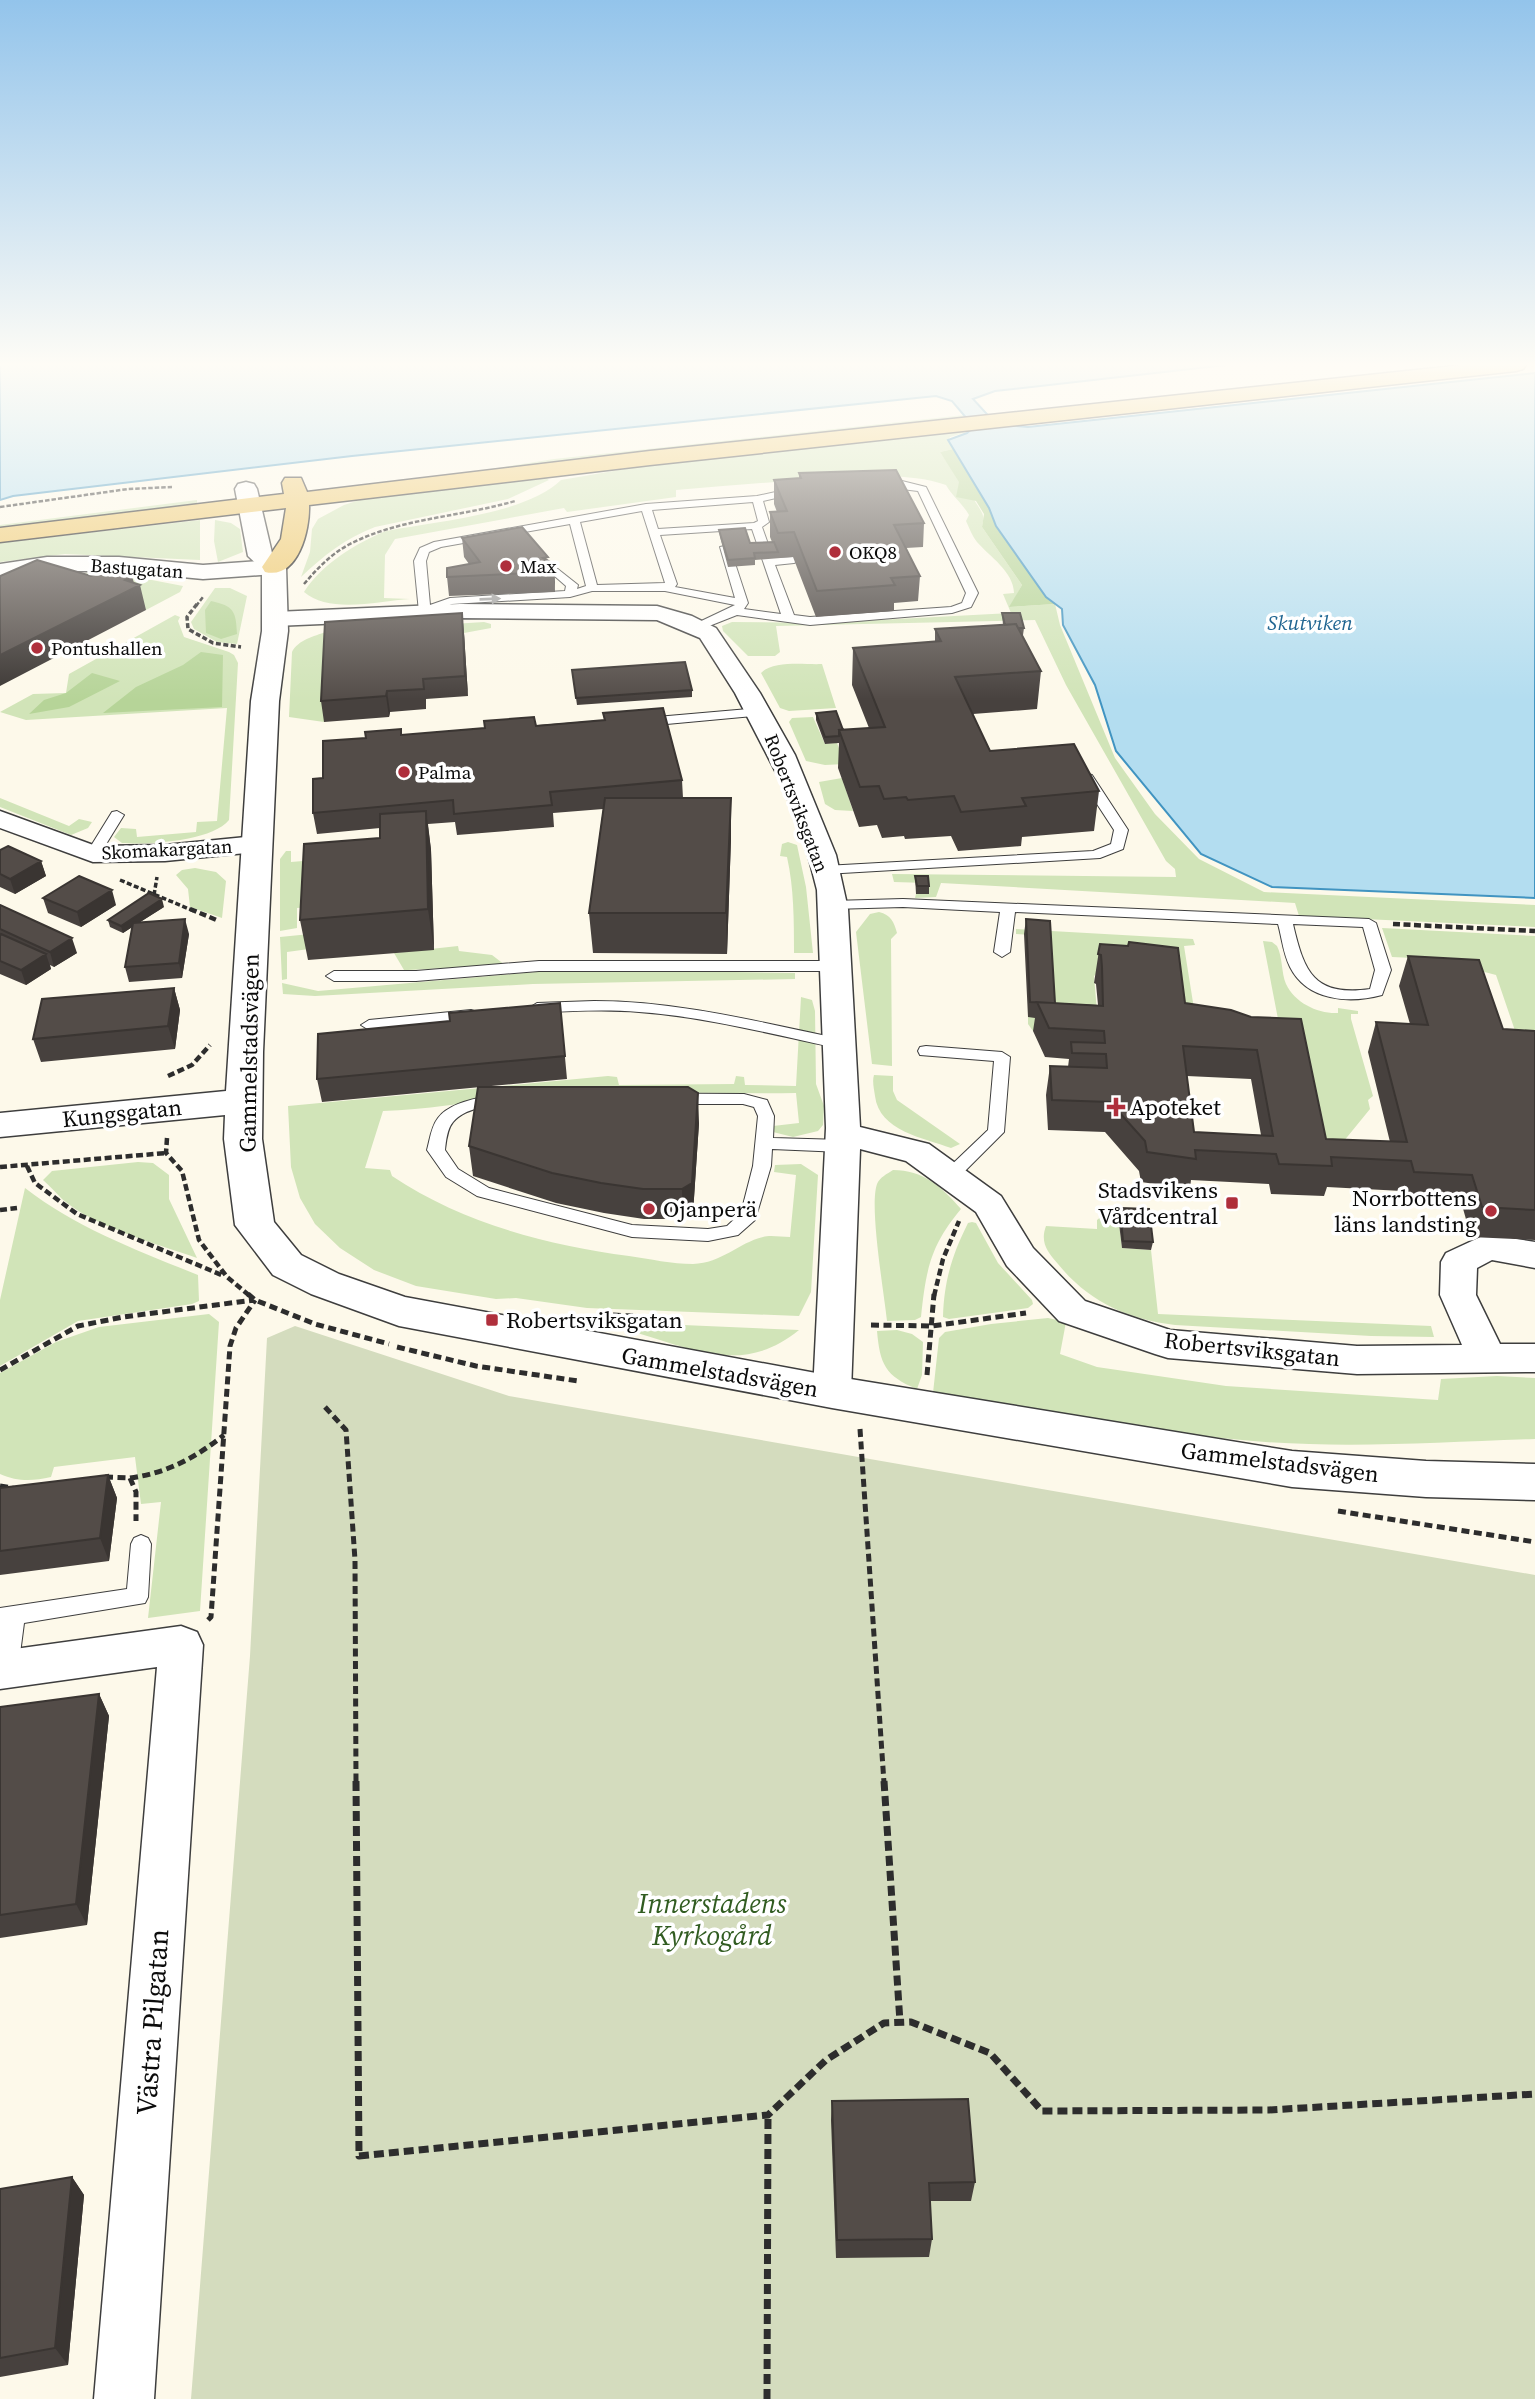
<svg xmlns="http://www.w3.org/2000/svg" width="1535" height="2399" font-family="'Source Serif 4',serif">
  <rect width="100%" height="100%" fill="#fdf9ea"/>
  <path fill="#d1e4b8" d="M964 415 967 418 478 471 554 459Z
    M973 430 950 437 948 440 953 449 940 452C947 463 983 509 983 516 984 520 982 524 982 527L1022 585 1010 607 1055 604 1060 625 1115 758 1155 814 1199 859 1264 892 1535 905V927L1299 916 1295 903 941 883 936 897 915 898 916 894 929 893 927 883 894 882 892 874 1176 877 1175 869 1166 861 1066 685 1035 620 776 626 780 652 775 656H748L723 631 722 626 732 622 822 623 1011 613 1003 594 1014 593C1013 571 990 557 977 542 972 536 969 527 966 521L969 515C962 503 953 497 946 485 911 473 876 477 839 478 784 481 730 485 676 490V497L567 512 564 508 395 539 385 555 384 598 410 599C379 601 329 614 304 592 322 564 356 543 386 531 433 522 527 514 561 480L654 464Z
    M545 477 549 480 508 499 375 527C346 538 323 556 301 577L310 552 312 529 318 519 344 505 369 497Z
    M197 500V506L0 529V525Z
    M200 520V560L65 554 0 562V543Z
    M215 520 231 523 240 529 243 552 218 562 214 541Z
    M53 572 126 575 183 586 180 592 146 610Z
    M215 588H230L247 596 237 644 217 642 194 629 191 622Z
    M175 615 180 617 178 621 184 637 229 652 234 655 238 663 229 820C212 841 149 845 122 843L114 837 121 828 136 829 137 837 196 832 197 822 217 821 227 708 26 720 0 712 33 694 66 693 69 674Z
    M484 622 491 624V628L464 633 324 722 289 717 292 652C298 640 314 636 326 632Z
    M822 664 836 708 789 711 780 708 761 673C774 660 805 665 822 664Z
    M813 717 825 744 837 743 845 764 825 765 806 761 789 722 792 718Z
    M842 778 853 811 835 810 825 804 819 782Z
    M0 798 69 826 79 819 92 822 88 828 71 835 0 807Z
    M788 842 797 845 806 887 813 953H794C794 921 794 888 787 857L780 856 782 844Z
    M286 851H291V862L387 854 311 907 297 908V928L280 931V859Z
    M195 868 216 872 226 881 222 918 190 907 188 889 176 875 182 870Z
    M879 912C891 915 894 922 897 933L891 939 892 1066 872 1064 856 932 870 914Z
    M1382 928 1535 936V1061L1525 1060 1496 975 1435 959 1392 957Z
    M1016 929 1193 939 1195 945 1184 946 1195 1015 1265 1019 1266 1047C1237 1046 1209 1036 1180 1033L1172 978 1148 976 1145 960C1130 959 1120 963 1105 965L1103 974 1097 973 1094 976 1099 1035 1033 1031 1028 1024V1017L1053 1018 1048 936 1016 934Z
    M310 934 309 949 287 952V979L282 980 280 937Z
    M1263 941 1272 942 1277 946C1283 958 1281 972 1286 984 1295 1003 1318 1014 1338 1013V1008L1358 1011V1014H1351V1019L1373 1096 1368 1100 1370 1109 1339 1147H1314L1278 1019Z
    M458 946 459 951 492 955 505 965 408 970H404L394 953Z
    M614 970 795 973V979L533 984 315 996 283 994 282 983 318 991 536 972Z
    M801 997 812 1000 815 1011 816 1084 824 1106 823 1125 818 1131 793 1137 773 1132V1126L799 1123 796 1093C715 1094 634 1090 554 1094 496 1097 440 1109 383 1111L365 1168 390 1170 392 1176C462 1223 547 1245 629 1256 650 1259 672 1264 693 1264 722 1263 738 1243 763 1237 770 1235 781 1237 790 1237L796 1175 774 1172 775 1165 801 1164 818 1175 811 1292 799 1316 587 1308 516 1298 496 1299 416 1286 374 1270 340 1248 315 1224 300 1198 291 1167 288 1106 608 1076 617 1077 619 1085 734 1084 736 1076 744 1077 745 1085 796 1086Z
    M874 1075 893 1076V1091L897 1100 960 1144 951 1148C924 1138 879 1131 875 1096 874 1089 872 1081 874 1075Z
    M138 1162 153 1163 169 1175V1199L197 1258C157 1244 94 1227 62 1199 56 1193 50 1186 43 1180L52 1171Z
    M893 1170C923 1170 942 1187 961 1209 930 1246 926 1270 921 1317L915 1320 887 1321C884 1292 869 1207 877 1184 880 1177 887 1174 893 1170Z
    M25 1188C77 1228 136 1250 198 1275L199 1301 192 1304 78 1321 0 1366V1300Z
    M1102 1216H1118L1122 1248 1151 1250 1158 1314 1431 1326 1434 1337 1371 1336 1175 1325C1127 1319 1089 1302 1058 1264 1047 1252 1040 1242 1046 1226L1097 1229V1220Z
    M972 1222 976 1223 998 1263 1032 1300 1033 1304 1028 1308 949 1319 943 1317C944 1281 952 1255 968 1223Z
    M209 1314 219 1322 200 1611 148 1618 161 1502 141 1504 135 1457 54 1467 51 1477C33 1481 18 1482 0 1474V1373L56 1342 99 1327Z
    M1048 1318 1066 1322 1060 1354 1097 1367 1226 1386 1438 1400 1441 1379 1497 1376 1535 1378V1439C1441 1442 1347 1449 1253 1441 1146 1432 1039 1411 933 1393L939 1338 945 1332 991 1324Z
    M637 1323 799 1330C744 1375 695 1350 634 1332Z
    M897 1330 912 1334 923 1342 922 1375 917 1389C885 1376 880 1364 877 1331Z"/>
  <path fill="#b6d498" d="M953 449 989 508 996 526 1046 597 1055 604 1009 607 1022 585 982 527 984 514 976 501 956 497 959 482 940 452Z
    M211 601C234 606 236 611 237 634L221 639 206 633 205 610Z
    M201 652 223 655 222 707 103 713 136 687 183 665Z
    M92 673 120 681 69 707 29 714 44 700 66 693Z"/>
  <path fill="#d4dcbe" d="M295 1326 509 1396 1535 1575V2399H191L250 1656 267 1338Z"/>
  <path fill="#b3ddf0" stroke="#4194c1" stroke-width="2" d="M0 365H1226L995 391 973 399 996 424 1028 427 1535 373V898L1272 887 1201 854 1116 751 1095 685 1063 625 1062 609 1046 597 996 526 989 508 948 440 967 433 974 427 952 401 936 396 352 456 13 496 0 500Z"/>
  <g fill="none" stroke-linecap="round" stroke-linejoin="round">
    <defs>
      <path id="service" d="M881 481H902L926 487 978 593 971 607 952 613 810 625 737 615 699 630 695 628V624L735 605 665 591H592L570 597 452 604 425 615 419 612 414 561 420 548 434 542 646 504 757 496 798 487 802 488V492L763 501 769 522 762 527 773 558 794 557 800 560 794 563 775 565 794 615 810 617 951 607 962 603 966 593 918 491 877 486V482ZM753 502 758 521 754 523 658 529 652 510ZM642 511 665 583 597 585 580 522ZM570 524 586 586 577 589 578 585 540 555 534 558 566 586 565 591 450 598 430 605 426 561 429 552 441 547ZM752 529 781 614 744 609 748 603 729 545 720 547 735 598 675 587 677 584 660 535Z
        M760 708 764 709V715L645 726 639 722 645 718Z
        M1087 774 1092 775 1128 830 1123 849 1100 858 825 874 818 870 825 866 1093 851 1111 844 1114 830 1080 778Z
        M117 811 124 815 100 854 98 857H88L86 854 112 812Z
        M903 899 1369 919 1376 923 1391 970 1382 995C1349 1004 1307 1001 1290 967 1283 953 1282 938 1278 924L1015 912 1010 952 1002 957 994 952 1000 912 903 907 832 909 825 905 832 901ZM1293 924 1363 927 1375 970 1370 989C1314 997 1304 972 1293 924Z
        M539 961H835L843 966 835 971H539L416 981H334L326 976 334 971H416Z
        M594 1001C678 1001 759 1022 841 1039L849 1044 841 1049C774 1035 708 1017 639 1012 605 1009 571 1011 537 1013L529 1008 537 1003Z
        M471 1010 477 1012 479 1015 477 1018 369 1030 361 1025 369 1020Z
        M926 1046 1002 1052 1010 1057 1004 1132 956 1180 950 1182 941 1176 944 1172 988 1130 994 1061 920 1055 918 1051 920 1047Z
        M556 1093 744 1094 767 1100 774 1116 773 1138 842 1140 850 1146 842 1152 772 1149 771 1166 755 1220 738 1235 708 1241 632 1237 477 1196 446 1177 427 1150C430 1139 431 1127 438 1118 458 1092 526 1093 556 1093ZM535 1104H743L754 1107 758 1116 753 1166 741 1213 727 1226 708 1229 632 1225 489 1188 458 1169 445 1150C446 1141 447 1129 453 1122 470 1102 511 1105 535 1104Z
        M141 1535 148 1538 151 1544 148 1597 145 1603 24 1623 18 1669 15 1676 7 1679 0 1676V1608L127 1589 131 1544 134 1538Z"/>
      <path id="minor" d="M47 557H119L203 565 274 560 282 562 285 567 282 572 274 574 203 579 119 571H47L0 578V564Z
        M460 604 657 606 692 616 716 628 760 693 795 755 836 855 848 909 860 1127 929 1144 1001 1196 1033 1248 1085 1301 1170 1330 1357 1346 1462 1345 1440 1295 1441 1262 1446 1253 1487 1234 1535 1242V1268L1492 1260 1477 1268 1476 1295 1500 1344H1535V1372L1357 1374 1168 1358 1155 1354 1059 1321 1007 1266 976 1212 906 1161 860 1149 851 1392 846 1402 832 1407 818 1402 813 1392 826 1128 817 890 808 855 784 788 735 693 700 638 657 620 460 618 275 626 267 624 263 619 267 614 275 612Z
        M0 811 96 846 165 845 257 836 267 838 271 844 267 850 257 852 165 861 93 862 0 828Z
        M181 1626 197 1632 203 1645 154 2399H94L157 1667 0 1689V1651Z"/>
      <path id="tertiary" d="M246 482 254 484 257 489 272 553 286 567 288 631 279 701 263 1052 262 1139 274 1222 301 1255 339 1274 405 1297 832 1376 1292 1451 1426 1461 1535 1464V1500L1426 1497 1292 1487 832 1408 399 1326 311 1294 273 1275 235 1225 224 1139 225 1115 0 1137V1113L226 1091 251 701 262 631V569L248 556 235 489 238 484Z"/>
      <path id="primary" d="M1463 365H1526L1523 369 1516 371 650 465 309 505C310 530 298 580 265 572L262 567 281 539 286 508 0 542V528L284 494 282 483 285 478H301L307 492 650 451Z"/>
    </defs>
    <use href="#service" stroke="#3e3e3e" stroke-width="2"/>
    <use href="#minor" stroke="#3e3e3e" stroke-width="3"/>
    <use href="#tertiary" stroke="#3e3e3e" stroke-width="3"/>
    <use href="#primary" stroke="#1c1c1c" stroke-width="3"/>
    <path stroke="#2d2d2d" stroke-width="2.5" stroke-dasharray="4.5 2" stroke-linecap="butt" d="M0 507 128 489 172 487
      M304 584C317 569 330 555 348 545 399 518 461 517 515 501
      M196 606 203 597"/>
    <path stroke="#2d2d2d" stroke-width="3.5" stroke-dasharray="5 2.5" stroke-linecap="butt" d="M197 604 187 617 188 629 213 643 241 647
      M120 880 194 911
      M154 895 157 877"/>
    <path stroke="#2d2d2d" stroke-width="4.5" stroke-dasharray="7 3.5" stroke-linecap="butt" d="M190 909 219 921
      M1393 924 1535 931
      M168 1076 192 1065 210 1045
      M167 1138 166 1153 182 1171 199 1240 227 1277 250 1296
      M27 1166 35 1183 77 1214 224 1276
      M0 1167 166 1153
      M0 1210 17 1208
      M934 1296 943 1259 959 1221"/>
    <path stroke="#2d2d2d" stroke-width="5" stroke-dasharray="8 4.5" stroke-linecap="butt" d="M248 1294 255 1300 315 1324 389 1344
      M613 1315 633 1316
      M871 1325 932 1326 1026 1313
      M397 1347 476 1366 578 1381
      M0 1370 78 1326 123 1317 254 1300
      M927 1375 934 1294
      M325 1407 346 1430 355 1560 356 1783
      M860 1429 884 1783
      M105 1477 130 1478 136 1492V1521
      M130 1478C167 1473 195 1458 224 1435
      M0 1486 13 1488
      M1338 1511 1535 1542
      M208 1620 211 1617 230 1346 236 1328 255 1300"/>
    <path stroke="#2d2d2d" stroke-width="7" stroke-dasharray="10 5" stroke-linecap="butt" d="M356 1781 359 2156 768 2115 826 2060 884 2023 911 2022 990 2053 1042 2111 1269 2110 1535 2094
      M884 1781 900 2022
      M767 2399 768 2115"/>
    <use href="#service" fill="#fff" fill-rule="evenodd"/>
    <use href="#minor" fill="#fff" fill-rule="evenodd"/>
    <use href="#tertiary" fill="#fff" fill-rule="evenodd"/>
    <use href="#primary" fill="#edc76b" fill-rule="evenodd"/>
  </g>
  <path fill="#47413e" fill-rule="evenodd" d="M799 473 924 523 923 547 906 548 920 576 918 601 894 603V611L816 617 793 557 755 560V565L728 567 720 537 719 530 750 543 772 542 770 537V512H777L774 504V480L799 478Z
    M462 538 554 564 555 592 449 596 447 577 469 564 464 557Z
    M1002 613 1024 628 1023 635H1022L1041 671 1037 709 973 714 990 751 1099 791 1094 831 1022 837 1021 846 958 851 951 836 905 839 904 836 882 838 877 825 859 827 838 768 839 743 825 744 816 720V713L843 730 869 728 852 685 853 648 935 642V629L1003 625Z
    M464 633 468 696 426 699V709L390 712 389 717 324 722 321 701Z
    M572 670 692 690V697L577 705Z
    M603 713 682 780 683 798H731V838L727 954 593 953 589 913 603 809 553 813 554 827 457 835 455 822 428 824 431 850 434 950 308 960 300 920 380 838V828L317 834 313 813 323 778 366 738 604 720Z
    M0 850 41 861 46 876 15 894 0 887Z
    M915 876 929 886V894H916Z
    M43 898 116 905 81 927 48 913Z
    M0 905 77 953 54 967 50 965 51 969 26 985 0 974Z
    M164 907 140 922 189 934 182 978 129 982 125 967 132 927 123 933 110 927 108 920Z
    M1026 919 1055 1003 1098 1005 1096 984 1094 983 1100 944 1185 1003 1231 1010 1326 1139 1390 1142 1368 1052 1376 1022 1410 1024 1399 986 1408 956 1503 1029 1535 1031V1240L1471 1237 1462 1205 1405 1202 1402 1191 1327 1187 1324 1196 1271 1194 1269 1184 1191 1180 1190 1189 1141 1182 1139 1171 1105 1132 1048 1130 1046 1095 1050 1066 1068 1067 1069 1059 1045 1057 1033 1031 1035 1018 1028 1017 1024 934ZM1187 1076 1251 1079 1261 1135 1194 1132Z
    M174 988 180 1010 175 1049 41 1062 33 1039Z
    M560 1003 567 1079 322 1102 317 1079 450 1021Z
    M699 1123 693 1213 683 1219H644L604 1213 556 1203 473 1176 469 1146Z
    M1120 1208 1153 1242 1151 1250 1122 1248 1118 1216Z
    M108 1475 117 1498 109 1561 0 1575V1488Z
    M99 1694 109 1716 87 1925 0 1938V1707Z
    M832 2101 975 2182 971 2201H930L932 2239 929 2257 836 2258 831 2120Z
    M72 2177 84 2195 68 2365 0 2377V2189Z"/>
  <path fill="#3a3532" d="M554 564 555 583V592L553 572Z
    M132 576 135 587 140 585 146 610 0 686V655Z
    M462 613 464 633 468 696 465 676Z
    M387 691 390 712 389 717 386 696Z
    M731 798V838L727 954 726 913Z
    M426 811 431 850 434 950 428 909Z
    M41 861 46 876 15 894 10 879Z
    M112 890 116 905 81 927 77 912Z
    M162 899 164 907 123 933 121 926Z
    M185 919 189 934 182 978 179 963Z
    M72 938 77 953 54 967 50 952Z
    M46 954 51 969 26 985 21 970Z
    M174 988 180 1010 175 1049 168 1026Z
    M698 1093 699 1123 693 1213 683 1219 682 1189Z
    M108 1475 117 1498 109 1561 100 1538Z
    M99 1694 109 1716 87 1925 76 1904Z
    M72 2177 84 2195 68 2365 55 2348Z"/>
  <path fill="#534c48" stroke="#3a3532" stroke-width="2" fill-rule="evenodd" d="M896 470 924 523 894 525 920 576 891 578 895 585 817 591 794 532 778 533 770 512 787 511 774 480 801 478 799 473Z
    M522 527 548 557 543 558 554 564 553 572 447 577V568L480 562 462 538Z
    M745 528 750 543 774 542 778 552 754 553 755 558 728 560 719 530Z
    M37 560 91 576 108 568 132 576 125 580 140 585 0 655V576Z
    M462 613 465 676 423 679 424 689 387 691 386 696 321 701 325 622Z
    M1002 613H1020L1024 628H1018L1016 624 1005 625Z
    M1016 624 1041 671 955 677 990 751 1074 744 1099 791 1022 798 1026 806 961 812 954 796 908 800 906 797 884 799 879 786 860 787 839 730 885 727 853 648 941 641 935 629Z
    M685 662 692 690 576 698 572 670Z
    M663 708 682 780 550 792 552 805 454 814 453 800 313 813V779L323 778V741L366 738 365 732 401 729V735L485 728 484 721 534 717 536 726 605 720 603 713Z
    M836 711 843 730H839V736L825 737 816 713Z
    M605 798H731L726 913H589Z
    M426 811 428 909 300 920 304 844 380 838V814Z
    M8 846 41 861 10 879 0 874V850Z
    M79 876 112 890 77 912 43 898Z
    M915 876H928L929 886H917Z
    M149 893 162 899 121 926 108 920Z
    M0 905 72 938 50 952 0 929Z
    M185 919 179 963 125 967 133 923Z
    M1026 919 1050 921 1055 1003 1030 1002Z
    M1 934 46 954 21 970 0 961V935Z
    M1129 942 1178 948 1185 1003 1231 1010 1251 1017 1301 1019 1326 1139 1407 1142 1376 1022 1428 1025 1408 956 1479 960 1503 1029 1535 1031V1210L1482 1207 1472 1175 1414 1172 1411 1161 1331 1157 1332 1166 1279 1164 1276 1154 1195 1150 1196 1159 1147 1152 1145 1141 1110 1102 1052 1100 1050 1066 1107 1068 1106 1054 1072 1053 1071 1042 1105 1043 1104 1031 1049 1028 1037 1002 1103 1006 1102 967 1101 955 1098 954 1100 944 1128 946ZM1183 1046 1257 1050 1273 1136 1194 1132Z
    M174 988 168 1026 33 1039 42 999Z
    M560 1003 565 1056 317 1079 318 1034 450 1021 449 1013Z
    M478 1087H688L698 1093 692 1183 682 1189H643L601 1183 552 1173 469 1146Z
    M1120 1208 1149 1209 1153 1242 1123 1241Z
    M108 1475 100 1538 0 1551V1488Z
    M99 1694 76 1904 0 1915V1707Z
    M968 2099 975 2182 929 2183 932 2239 837 2240 832 2101Z
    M72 2177 55 2348 0 2358V2189Z"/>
  <defs><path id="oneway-solid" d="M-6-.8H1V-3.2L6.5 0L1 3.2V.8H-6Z" transform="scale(1.75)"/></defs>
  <use fill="#9d9d9d" href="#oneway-solid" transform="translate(490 599) rotate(-2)"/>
  <linearGradient id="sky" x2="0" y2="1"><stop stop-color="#93c4eb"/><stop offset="0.52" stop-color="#fefcf6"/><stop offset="1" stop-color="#fefcf6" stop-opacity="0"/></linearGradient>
  <rect width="1535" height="701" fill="url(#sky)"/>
  <g fill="#af2f3c" stroke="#fff" stroke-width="2.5">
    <circle cx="835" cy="552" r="7"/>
    <circle cx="506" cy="566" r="7"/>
    <circle cx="37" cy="648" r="7"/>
    <circle cx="404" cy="772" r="7"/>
    <path d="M1112.5 1096.5h7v7h7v7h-7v7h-7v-7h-7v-7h7z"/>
    <rect x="1225" y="1196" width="14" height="14" rx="3.5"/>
    <circle cx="649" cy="1209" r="7"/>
    <circle cx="1491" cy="1211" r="7"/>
    <rect x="485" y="1313" width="14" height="14" rx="3.5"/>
  </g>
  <g text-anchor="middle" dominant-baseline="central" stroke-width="7" stroke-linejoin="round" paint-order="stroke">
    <g font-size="19" fill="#0b0b0b" stroke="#fff" text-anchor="start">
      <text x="849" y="552">OKQ8</text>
      <text x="520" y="566">Max</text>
      <text x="51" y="648">Pontushallen</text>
      <text x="418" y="772">Palma</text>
    </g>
    <g font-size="19" fill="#0b0b0b" stroke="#fff">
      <text transform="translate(137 568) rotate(4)">Bastugatan</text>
      <text transform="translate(797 803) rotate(69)">Robertsviksgatan</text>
      <text transform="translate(167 849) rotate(-3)">Skomakargatan</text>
    </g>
    <g font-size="21" font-style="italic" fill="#206591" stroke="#fff">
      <text x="1310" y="622">Skutviken</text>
    </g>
    <g font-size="23" fill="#0b0b0b" stroke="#fff">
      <text transform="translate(249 1053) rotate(-89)">Gammelstadsvägen</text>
      <text transform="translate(122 1113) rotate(-6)">Kungsgatan</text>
      <text transform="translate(1252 1349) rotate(6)">Robertsviksgatan</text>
      <text transform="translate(720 1372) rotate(10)">Gammelstadsvägen</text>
      <text transform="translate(1280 1462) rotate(7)">Gammelstadsvägen</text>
    </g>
    <g font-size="23" fill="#0b0b0b" stroke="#fff" text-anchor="start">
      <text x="1130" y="1107">Apoteket</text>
      <text x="1218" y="1190" text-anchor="end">Stadsvikens<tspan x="1218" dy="26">Vårdcentral</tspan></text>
      <text x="1477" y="1198" text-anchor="end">Norrbottens<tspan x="1477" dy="26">läns landsting</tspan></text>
      <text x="663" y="1209">Ojanperä</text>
      <text x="506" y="1320">Robertsviksgatan</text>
    </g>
    <g font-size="28" font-style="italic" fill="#315c21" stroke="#fff">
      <text x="712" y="1903">Innerstadens<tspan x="712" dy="32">Kyrkogård</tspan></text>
    </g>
    <g font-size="28" fill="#0b0b0b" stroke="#fff">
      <text transform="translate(152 2022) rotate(-86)">Västra Pilgatan</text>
    </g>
  </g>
</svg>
